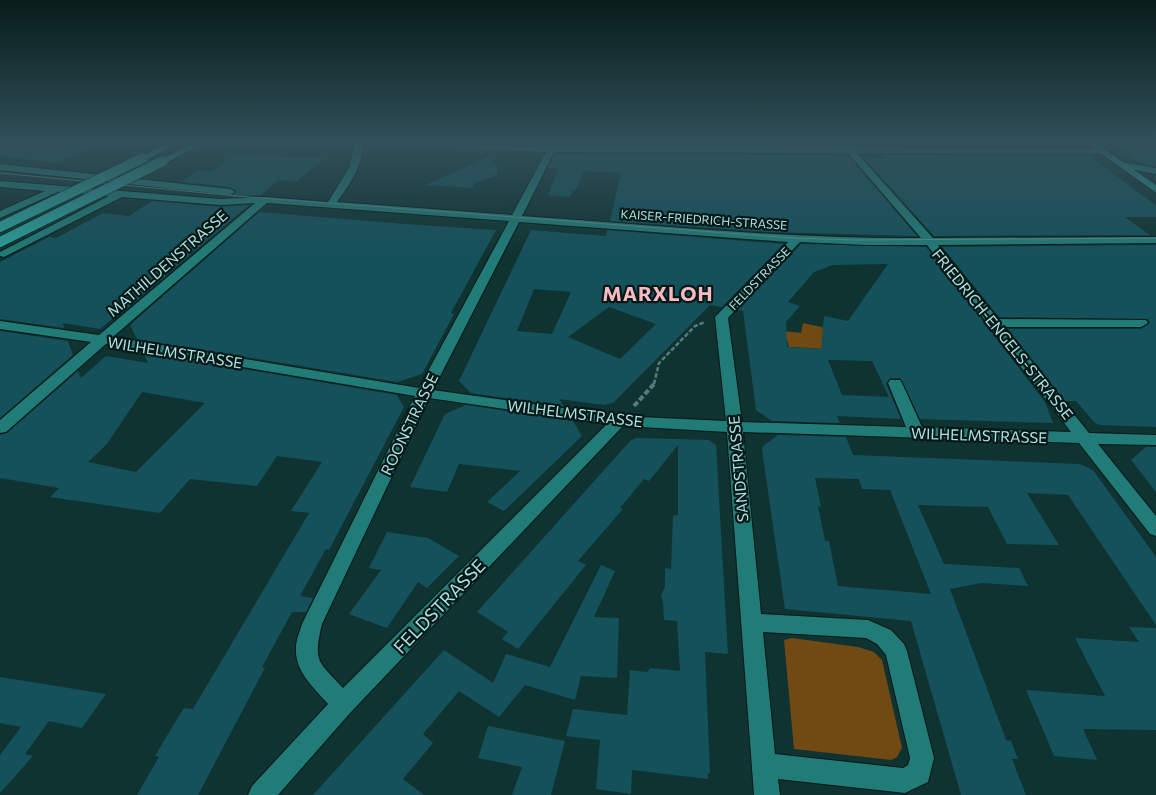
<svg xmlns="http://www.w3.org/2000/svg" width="1156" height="795" font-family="Commissioner,sans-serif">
  <rect width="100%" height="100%" fill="#0f3331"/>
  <path fill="#704913" d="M803 323 861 336 846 350 789 347 784 331 801 333Z
    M792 638 858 647 874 652 882 660 902 748 897 757 891 760 794 749 784 640Z"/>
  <path fill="#15515b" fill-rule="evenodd" d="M0 144H100L57 163 0 156Z
    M1112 144 1156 145V166L1140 163Z
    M555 154 834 155 836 157H849L917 236 771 232 610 221 621 173 584 171 576 190H573L570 197 548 195 558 169 548 168Z
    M235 155 324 158 296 182 278 180 261 195 231 197 237 191 230 187 181 182 198 170 212 171Z
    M883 155 1089 156 1156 205V217H1125L1150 235 934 236 863 157 885 158Z
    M488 157 497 166V175L475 183 472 188 426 185Z
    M152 201 220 207 249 205 123 312V310L100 329 63 323 64 328 0 319V262L49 237 56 238 103 213 129 216Z
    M259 212 405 224 496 230 451 313 454 314 422 374 397 382 137 339 130 325Z
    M531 230 606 236 607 230 784 244 722 307 710 305 613 403 604 405 559 399 564 406 471 393 459 381ZM534 289 571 292 552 334 517 331ZM609 307 656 324 620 359 568 337Z
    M801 244 926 247 1045 402 1053 423 920 419 900 378H890L886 384 901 419 837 416 840 423 772 421 756 410 743 311 738 310ZM888 264 848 321 824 316 821 349 787 347 786 322 800 306 788 302 814 272 833 265ZM828 360 872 361 889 397 842 395Z
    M1156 245V427L1100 425 1095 423 1076 401H1065L1008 329H1141L1150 323 1148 319 999 317 942 247Z
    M0 331 68 341 73 355 0 418Z
    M143 352 397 395 404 407 329 550 326 549 300 596 313 598 306 612H292L262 667 265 668 198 795H137L159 757 155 756 174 724 184 708 193 709 309 513 291 511 322 462 277 456 257 486 190 479 160 513 50 497 59 488 0 478V435L7 433 78 371 81 378 106 356 148 363ZM142 392 205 403 136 472 88 462 107 444Z
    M466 405 573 421 582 436 504 511 487 502 520 471 459 464 447 492 410 487 445 414Z
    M778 435 846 437 853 455 1080 464 1093 470 1156 557V625L1068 495 1027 493 1059 545 1007 544 988 507 918 505 944 564 1019 568 1028 586 981 583 950 589 1006 740 1011 741 1018 759H1012L1026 795H961L911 621 785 609 762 450 763 446ZM815 478 859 479 862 489 890 490 931 594 838 586 829 541H825L818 506 821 507Z
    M637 438 709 440 716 445 728 654 705 652 709 749 710 773H708V779L632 770 631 794 596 789 600 740 566 736 573 709 627 715 630 670 647 672 650 668 680 671 677 621 664 620 663 602 661 596 665 586V568L671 569 673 516 678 515V445L649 481 644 479 620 508 623 509 578 561 586 565 518 649 502 639 508 632 477 612 631 440Z
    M1146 447H1156V492L1131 460Z
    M387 532 428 538 459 556 427 588 418 582 387 628 349 614 381 570 369 568Z
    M601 565 615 571 594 617 619 618 617 678 581 676 575 700 525 685 499 717 459 691 423 734 433 743 403 779 424 795H313L444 650 493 683 506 654 550 667Z
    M1129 627 1156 628V730L1083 729 1097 760 1054 756 1026 690 1105 696 1075 638 1139 642Z
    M0 677 106 694 82 728 49 721 25 754 33 756 0 793V755L21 727 0 723Z
    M488 726 565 741 551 795H512L522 767 478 758Z"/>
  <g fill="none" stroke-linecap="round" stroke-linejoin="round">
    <defs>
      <path id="minor" d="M355 144H363C362 167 350 184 337 202L512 215 546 152 441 147 437 144 548 146 550 144H558L557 146 844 147 842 144H850L853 148 1106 149V153L1103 154 857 153 933 238 1156 237V243L938 245 998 319 1146 320 1148 323 1141 327H1004L1089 433 1156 435V445L1098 444 1156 516V536L1150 534 1079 443 743 432 761 614 868 620 891 630 904 644 907 651 934 758 928 782 905 793 778 779 780 795H754L727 432 623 426 351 712 278 795H248L252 786 328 704C314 688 294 671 296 647 296 640 300 631 302 624L415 396 106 344 6 432 0 433V420L91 342 0 329V321L99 335 255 203 220 205 122 197 4 257 0 256V252L109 196 58 192 0 218V211L45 191 0 187V181L220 199 265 197 328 202 349 168ZM554 152 848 153 921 238C788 239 655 225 522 216ZM267 203 509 221 419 388 113 337ZM519 222 788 242 715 317 726 421 619 416 433 390ZM800 242 867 245H927L1071 432 922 427 902 383 900 380H890L888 383 906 427 742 422 728 318ZM429 398 607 424 343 688C318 661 313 662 322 624ZM763 632 866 638 877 644 886 655 910 758 908 765 903 768 775 754Z
        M1122 162 1156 168V174L1119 167V163Z
        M0 164 230 189 235 192 230 195 0 170Z"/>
      <path id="major" d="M1088 144H1097L1156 185V192Z"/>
      <path id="highway" d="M165 144H176L146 160 143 161 139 158Z
        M191 144H201L166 163 163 164 159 161Z"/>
    </defs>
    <use href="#minor" stroke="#091817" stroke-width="2"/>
    <use href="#major" stroke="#091817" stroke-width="2"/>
    <use href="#highway" stroke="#091817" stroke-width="2"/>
    <path stroke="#537c7a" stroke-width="2.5" stroke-dasharray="4.5 2" stroke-linecap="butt" d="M654 384 659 363 695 326 705 322"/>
    <path stroke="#537c7a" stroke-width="4" stroke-dasharray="5.5 2.5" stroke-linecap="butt" d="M634 406 655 383"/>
    <use href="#minor" fill="#217b77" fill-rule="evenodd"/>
    <use href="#major" fill="#288f8b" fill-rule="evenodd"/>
    <use href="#highway" fill="#2c9d98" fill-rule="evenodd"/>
    <path stroke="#5e8886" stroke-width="1" d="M1089 144 1156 192
      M0 173 247 197 793 238 855 240 1156 238"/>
    <defs>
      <path id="highway-bridge" d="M0 227 143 158
        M0 242 163 161"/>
    </defs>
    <use href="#highway-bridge" stroke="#091817" stroke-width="11" stroke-linecap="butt"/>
    <use href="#highway-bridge" stroke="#2c9d98" stroke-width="10"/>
  </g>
  <linearGradient id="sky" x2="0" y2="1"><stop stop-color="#081c1b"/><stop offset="0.56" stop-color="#31505a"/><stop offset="1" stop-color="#31505a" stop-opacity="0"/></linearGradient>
  <rect width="1156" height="255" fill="url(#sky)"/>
  <g text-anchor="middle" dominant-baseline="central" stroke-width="4.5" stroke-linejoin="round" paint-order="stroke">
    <g font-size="12" fill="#b0e1de" stroke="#021918">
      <text transform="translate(704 219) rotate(4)">KAISER-FRIEDRICH-STRASSE</text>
      <text transform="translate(759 278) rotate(-46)">FELDSTRASSE</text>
    </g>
    <g font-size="15" fill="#b0e1de" stroke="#021918">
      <text transform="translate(167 263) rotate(-41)">MATHILDENSTRASSE</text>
      <text transform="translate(1003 334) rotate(51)">FRIEDRICH-ENGELS-STRASSE</text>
      <text transform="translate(175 352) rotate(9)">WILHELMSTRASSE</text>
      <text transform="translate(575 413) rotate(7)">WILHELMSTRASSE</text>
      <text transform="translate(409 424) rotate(-64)">ROONSTRASSE</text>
      <text transform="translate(979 435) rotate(2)">WILHELMSTRASSE</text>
      <text transform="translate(738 469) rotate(-95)">SANDSTRASSE</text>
    </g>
    <g font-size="18" fill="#b0e1de" stroke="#021918">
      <text transform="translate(439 606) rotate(-46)">FELDSTRASSE</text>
    </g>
    <g font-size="20" font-weight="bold" letter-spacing="1" fill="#fdb9c1" stroke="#021918">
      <text x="658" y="293">MARXLOH</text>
    </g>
  </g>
</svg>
